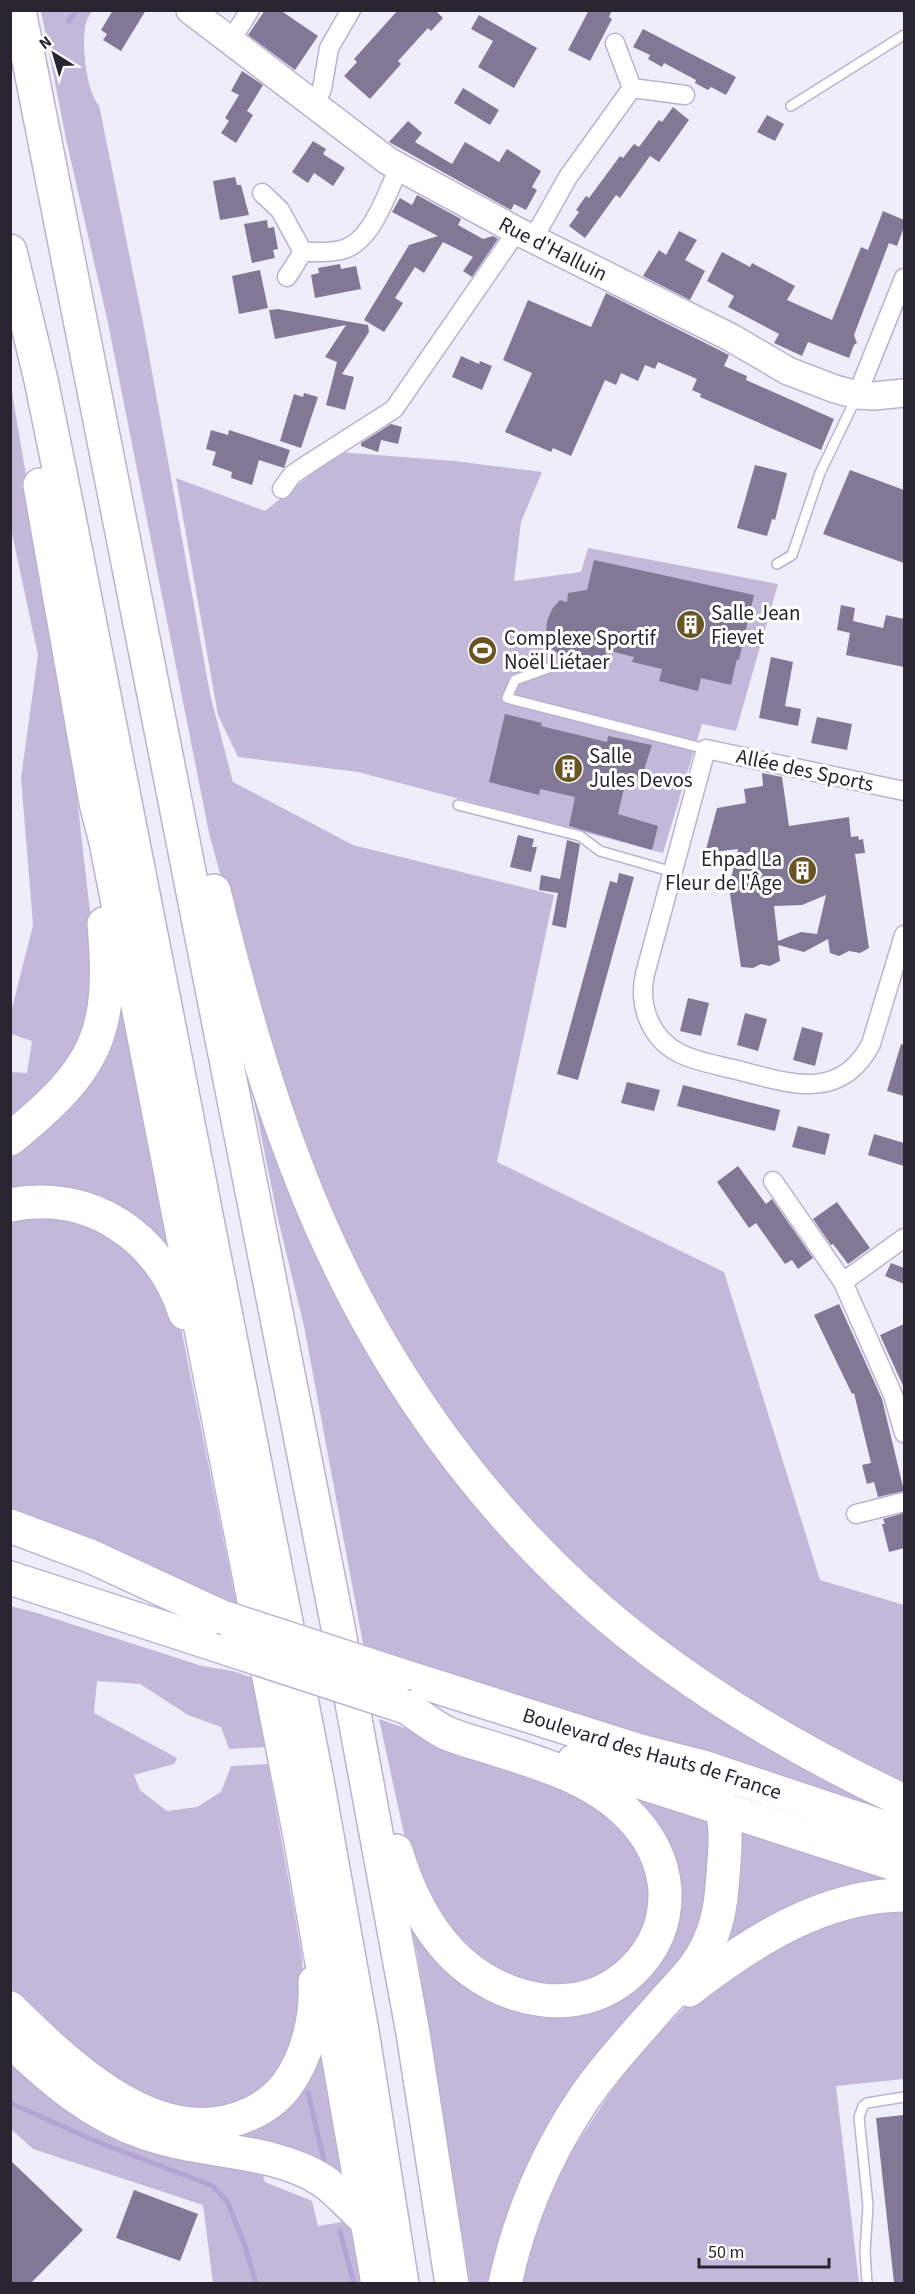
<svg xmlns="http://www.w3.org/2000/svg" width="915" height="2294" font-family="'Source Sans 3',sans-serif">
  <rect width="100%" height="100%" fill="#f0edfa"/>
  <path fill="#c2b9da" d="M41 11H92C90 14 87 19 86 23 81 41 86 92 99 105L143 322 210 694 233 782 353 845 554 895 497 1162 724 1272 820 1580 904 1605V1786L863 1766 708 1676 602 1593 524 1520 435 1404 375 1307 322 1197 253 997 209 833 108 323 66 139Z
    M10 380 70 737 98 981 82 1046 11 1125V1072L27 1073 32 1041 11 1034 10 1016 33 925 21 778 38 655 11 529Z
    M339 452 454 461 542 472 521 522 514 581 581 572 588 548 778 584 736 731 702 724 663 853 358 772 238 757 218 715 176 478 265 511Z
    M116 998H125L173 1241 157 1246 11 1197 10 1150Z
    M248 1071 485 1511 904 1813V1822L364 1649 304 1326 278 1219Z
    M59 1216 106 1229 141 1258 180 1323 237 1607 11 1513V1219Z
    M10 1606 34 1612 202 1666 233 1671 256 1679 267 1747 229 1749 221 1727 188 1715 140 1684 97 1681 94 1713 177 1758 174 1764 134 1775 140 1790 167 1811 197 1807 221 1792 231 1766 268 1764 302 1956 304 1998 295 2046 258 2095 237 2106 174 2110 95 2067 11 1988Z
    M379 1719 490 1758 601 1806 642 1852 652 1882V1913L624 1962 585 1985 522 1986 485 1965 441 1919 406 1843Z
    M624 1792 716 1821 704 1929 670 1983 493 2283H470L417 1953 408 1915 543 2011 671 1930Z
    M739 1829 903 1882 726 1943Z
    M904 1906V2079L836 2086 859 2283 522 2284 528 2258 549 2199 574 2148 608 2096 645 2047 686 2006 734 1970 832 1919Z
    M319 2037 353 2183 211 2134Z
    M11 2059 262 2172 265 2182 312 2201 318 2226 348 2221 363 2283H213L203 2205 33 2149 11 2129Z"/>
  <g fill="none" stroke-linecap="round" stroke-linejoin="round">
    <path stroke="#b2a4d5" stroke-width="5" d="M69 21 77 10
      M308 2093 325 2165
      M10 2103 98 2142 213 2186 228 2203 245 2246 256 2284
      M340 2231 354 2284"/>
  </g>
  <path fill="#807895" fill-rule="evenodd" d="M113 10H146L121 51 103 40 107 34 101 30Z
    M265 10H280L318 36 295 70 248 35Z
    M398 10H435L443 18 431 31 428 28 398 61 401 64 370 99 344 76 357 62 354 59Z
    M589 10H612L609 17 612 19 590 61 568 50Z
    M479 15 537 48 514 88 478 67 493 41 471 29Z
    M643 29 736 77 726 95 711 87 708 90 695 83 696 80 664 63 662 67 648 59 650 55 633 47Z
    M242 71 263 85 247 111 253 115 236 143 221 133 229 121 225 118 239 95 231 91Z
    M463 88 499 110 490 125 454 103Z
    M673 107 689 120 659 162 650 156 620 198 616 195 585 238 569 226 579 212 576 210 586 196 589 198 620 156 623 158 634 144 639 147 659 120 662 122Z
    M767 115 784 124 775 141 757 132Z
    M408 121 422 133 415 142 452 164 465 142 499 162 507 149 541 171 532 187 537 190 526 210 514 204 511 210 389 142Z
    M313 141 326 149 323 154 345 168 333 186 314 173 308 183 292 172Z
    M235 177 237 185H241L249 215 220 220 213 181Z
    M417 195 461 219 458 225 483 239 493 236 498 239 472 277 463 271 473 257 443 242 424 273 415 267 395 298 403 303 384 332 364 320 409 245 438 236 392 212 400 198 412 205Z
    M883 211 904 220V227L897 246 889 243 854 335 857 343 854 345 849 358 808 342 802 356 774 343 779 334 728 307 734 296 707 281 722 252 750 267 752 263 795 286 787 300 832 320 861 247 868 250Z
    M267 220 268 228 274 227 278 249 273 250 275 258 252 263 244 224Z
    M679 231 697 240 685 260 705 271 690 300 643 276 659 250 666 255Z
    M340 264 341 269 356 266 361 289 315 298 311 275 319 273 318 268Z
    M260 270 268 308 239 314 232 276Z
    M606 293 729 355 724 366 747 376 746 380 834 419 821 450 700 397 701 394 692 390 697 379 658 362 655 369 645 365 638 381 621 373 616 385 605 380 571 456 553 448 551 452 505 432 532 373 503 360 528 300 591 327Z
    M278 309 368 325 369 332 342 374 354 377 345 410 326 405 337 362 325 357 346 325 275 339 269 310Z
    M461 356 479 364 480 361 492 366 482 390 452 377Z
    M304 393 318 397 301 448 280 441 294 394 303 397Z
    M391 424 402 427 398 444 381 440 378 452 361 446V443Z
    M211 430 228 435 229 430 290 450 284 468 259 460 252 485 231 478 232 472 212 465 216 452 206 449Z
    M755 465 787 473 775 520 772 519 767 536 737 528Z
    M850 470 904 490V563L823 534Z
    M594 560 754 595 739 660 737 659 731 685 701 678 698 691 659 681 662 669 632 662 634 657 606 650 605 658 601 660 580 664 567 661 550 647 546 634 547 621 552 609 560 600 567 602 568 593 587 590Z
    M841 605 855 608 853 621 883 628 886 615 904 619V667L846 655 850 633 837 630Z
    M771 657 793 662 785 706 801 709 798 726 759 718Z
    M505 714 542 723 541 726 607 742 608 736 652 745 641 779 627 776 618 814 658 826 652 850 569 826 575 797 540 789 539 795 489 782Z
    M817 717 852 724 847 750 811 743Z
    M762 773 782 777 789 826 849 817 851 837 858 836 859 840 863 839 865 853 855 854 869 948 860 953 849 951 839 956 830 953 828 939 804 952 778 945 780 961 770 966 761 964 753 968 741 967 729 887 738 849 705 853 717 808 746 803 744 789 763 786ZM826 895 817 934 801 932 778 941 774 906 802 905Z
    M518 835 534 839 532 847H537L531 872 510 867Z
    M567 840 580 844 566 928 552 925 558 893 539 890 541 875 560 879Z
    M619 873 634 877 578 1080 557 1074 610 881 617 883Z
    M688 998 709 1003 701 1036 680 1031Z
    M745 1013 767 1019 758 1051 737 1045Z
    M802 1027 823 1033 815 1066 793 1060Z
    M901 1044 904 1045V1096L887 1091Z
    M627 1082 660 1090 654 1111 621 1103Z
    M683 1085 780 1110 775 1131 677 1106Z
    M798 1126 830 1134 825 1155 792 1147Z
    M874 1134 904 1143V1166L868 1155Z
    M738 1166 766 1204 772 1199 813 1258 798 1269 792 1260 785 1264 756 1223 749 1228 717 1182Z
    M837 1202 870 1248 848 1264 833 1244 831 1245 813 1219Z
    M891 1263 904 1268V1284L885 1276Z
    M839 1304 882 1399 904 1491 878 1497 874 1482 867 1484 862 1465 871 1463 854 1393 852 1394 814 1315Z
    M904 1324V1388L880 1335Z
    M904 1513V1548L889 1552 882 1524H885L883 1519Z
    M904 2115V2283H894L876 2118Z
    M10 2160 83 2230 31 2283H10Z
    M134 2190 198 2214 180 2261 116 2238Z"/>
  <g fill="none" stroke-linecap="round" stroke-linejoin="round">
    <defs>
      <path id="lane" d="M791 106 904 35
        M777 564 792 555 820 473 857 396
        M551 667 515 680 507 698 706 749
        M458 805 580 836 600 851 673 872
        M867 2284 865 2251 868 2206 859 2117 863 2106 867 2103 904 2097"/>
      <path id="street" d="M231 40 250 10
        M615 43 632 88 685 95
        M315 104 322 89 329 48 351 10
        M262 193 280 210 303 252 287 277
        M533 239 568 177 632 88
        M303 252C315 252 328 253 341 250 372 243 386 194 399 168
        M857 395 904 278
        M282 489 292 475 308 464 394 409 517 231
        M904 791 706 749 645 974C638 1005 650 1038 679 1053 696 1062 718 1065 737 1070 788 1083 840 1103 871 1044L904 935
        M773 1181 843 1282 893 1395 904 1433
        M843 1282 904 1238
        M856 1514 904 1502"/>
      <g id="secondary">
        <path id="s1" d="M190 10 388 161 517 231 730 337 788 371 835 389 857 395 874 396 904 393"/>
      </g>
      <g id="highway">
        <path d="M19 10 338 1627 413 2033 452 2284"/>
        <path d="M10 251 41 380 67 507 317 1780 362 2031 402 2284"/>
        <path d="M40 485 96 803 106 842 299 1831 378 2284"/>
        <path d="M214 891C245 1018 282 1148 339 1265 397 1386 480 1500 579 1591 671 1676 791 1748 904 1801"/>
        <path d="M10 1139C96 1069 114 1035 104 924"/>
        <path d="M10 1205C91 1189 160 1237 185 1313"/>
        <path d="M10 1526 90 1556 222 1617"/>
        <path d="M10 1578 229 1649"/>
        <path id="s2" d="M400 1675 640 1751 703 1767 904 1834"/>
        <path d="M574 1761 904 1867"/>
        <path d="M396 1851C407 1888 425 1926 452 1954 500 2003 581 2022 634 1969 655 1948 666 1922 665 1891 663 1860 648 1833 626 1812 590 1777 538 1763 492 1748 476 1743 459 1739 444 1732 431 1725 419 1715 406 1707"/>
        <path d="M689 1990C751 1942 823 1895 904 1895"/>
        <path d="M10 2008C64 2061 149 2145 233 2120 254 2114 272 2104 286 2086 307 2058 317 2018 315 1982"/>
        <path d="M10 2040C50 2079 92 2115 145 2133 201 2153 272 2148 322 2180 339 2191 351 2207 366 2220"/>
        <path d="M505 2284C519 2218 545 2157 582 2101 606 2066 635 2035 663 2003 680 1984 699 1966 709 1942 721 1917 722 1889 724 1862 731 1782 706 1779 640 1751"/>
      </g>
    </defs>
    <use href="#lane" stroke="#bbb2d1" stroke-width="12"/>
    <use href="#street" stroke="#bbb2d1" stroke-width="21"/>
    <use href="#secondary" stroke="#bbb2d1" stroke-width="30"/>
    <use href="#highway" stroke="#bbb2d1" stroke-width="36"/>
    <use href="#lane" stroke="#fff" stroke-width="9"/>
    <use href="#street" stroke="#fff" stroke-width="18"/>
    <use href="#secondary" stroke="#fff" stroke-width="27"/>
    <use href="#highway" stroke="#fff" stroke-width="33"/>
    <defs>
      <path id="highway-bridge" d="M222 1617 400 1675
        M229 1649 406 1707"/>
    </defs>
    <use href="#highway-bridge" stroke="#bbb2d1" stroke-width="36" stroke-linecap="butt"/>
    <use href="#highway-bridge" stroke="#fff" stroke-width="33"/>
  </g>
  <defs>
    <symbol id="building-disc" viewBox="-11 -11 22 22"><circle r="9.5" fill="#685523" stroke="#fff"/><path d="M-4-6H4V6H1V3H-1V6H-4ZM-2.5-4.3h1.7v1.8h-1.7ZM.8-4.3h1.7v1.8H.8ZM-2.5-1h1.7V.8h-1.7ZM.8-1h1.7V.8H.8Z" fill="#fff"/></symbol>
    <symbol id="stadium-disc" viewBox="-11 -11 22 22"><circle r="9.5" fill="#685523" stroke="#fff"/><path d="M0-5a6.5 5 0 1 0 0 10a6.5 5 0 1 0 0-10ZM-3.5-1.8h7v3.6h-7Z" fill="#fff"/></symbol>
  </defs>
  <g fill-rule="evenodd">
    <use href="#building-disc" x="674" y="608" width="33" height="33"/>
    <use href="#stadium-disc" x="466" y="634" width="33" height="33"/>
    <use href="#building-disc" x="552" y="752" width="33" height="33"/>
    <use href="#building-disc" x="786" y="854" width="33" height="33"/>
  </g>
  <g text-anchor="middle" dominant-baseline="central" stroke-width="6" stroke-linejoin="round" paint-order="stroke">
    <g font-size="21" fill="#282531" stroke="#fff">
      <text stroke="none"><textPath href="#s1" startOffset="436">Rue d'Halluin</textPath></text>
      <text transform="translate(805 770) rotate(12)">Allée des Sports</text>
      <text stroke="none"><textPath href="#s2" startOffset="264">Boulevard des Hauts de France</textPath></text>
    </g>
    <g font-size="21" fill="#282531" stroke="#fff" text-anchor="start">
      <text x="711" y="613">Salle Jean<tspan x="711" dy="24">Fievet</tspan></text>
      <text x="504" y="638">Complexe Sportif<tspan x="504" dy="24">Noël Liétaer</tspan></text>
      <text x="589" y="756">Salle<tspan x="589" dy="24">Jules Devos</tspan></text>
      <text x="782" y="859" text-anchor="end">Ehpad La<tspan x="782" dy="24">Fleur de l'Âge</tspan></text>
    </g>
  </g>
  <rect width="915" height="2294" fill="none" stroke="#282531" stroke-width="24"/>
  <g transform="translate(54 54) rotate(323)" stroke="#ffffff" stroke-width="4.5" paint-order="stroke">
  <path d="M0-4.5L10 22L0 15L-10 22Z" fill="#282531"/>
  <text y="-9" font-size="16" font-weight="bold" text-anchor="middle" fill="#282531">N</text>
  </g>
  <path d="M699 2258v9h130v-9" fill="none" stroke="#282531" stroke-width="3"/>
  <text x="708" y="2258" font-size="18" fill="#282531" stroke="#ffffff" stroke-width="4.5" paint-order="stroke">50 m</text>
</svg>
